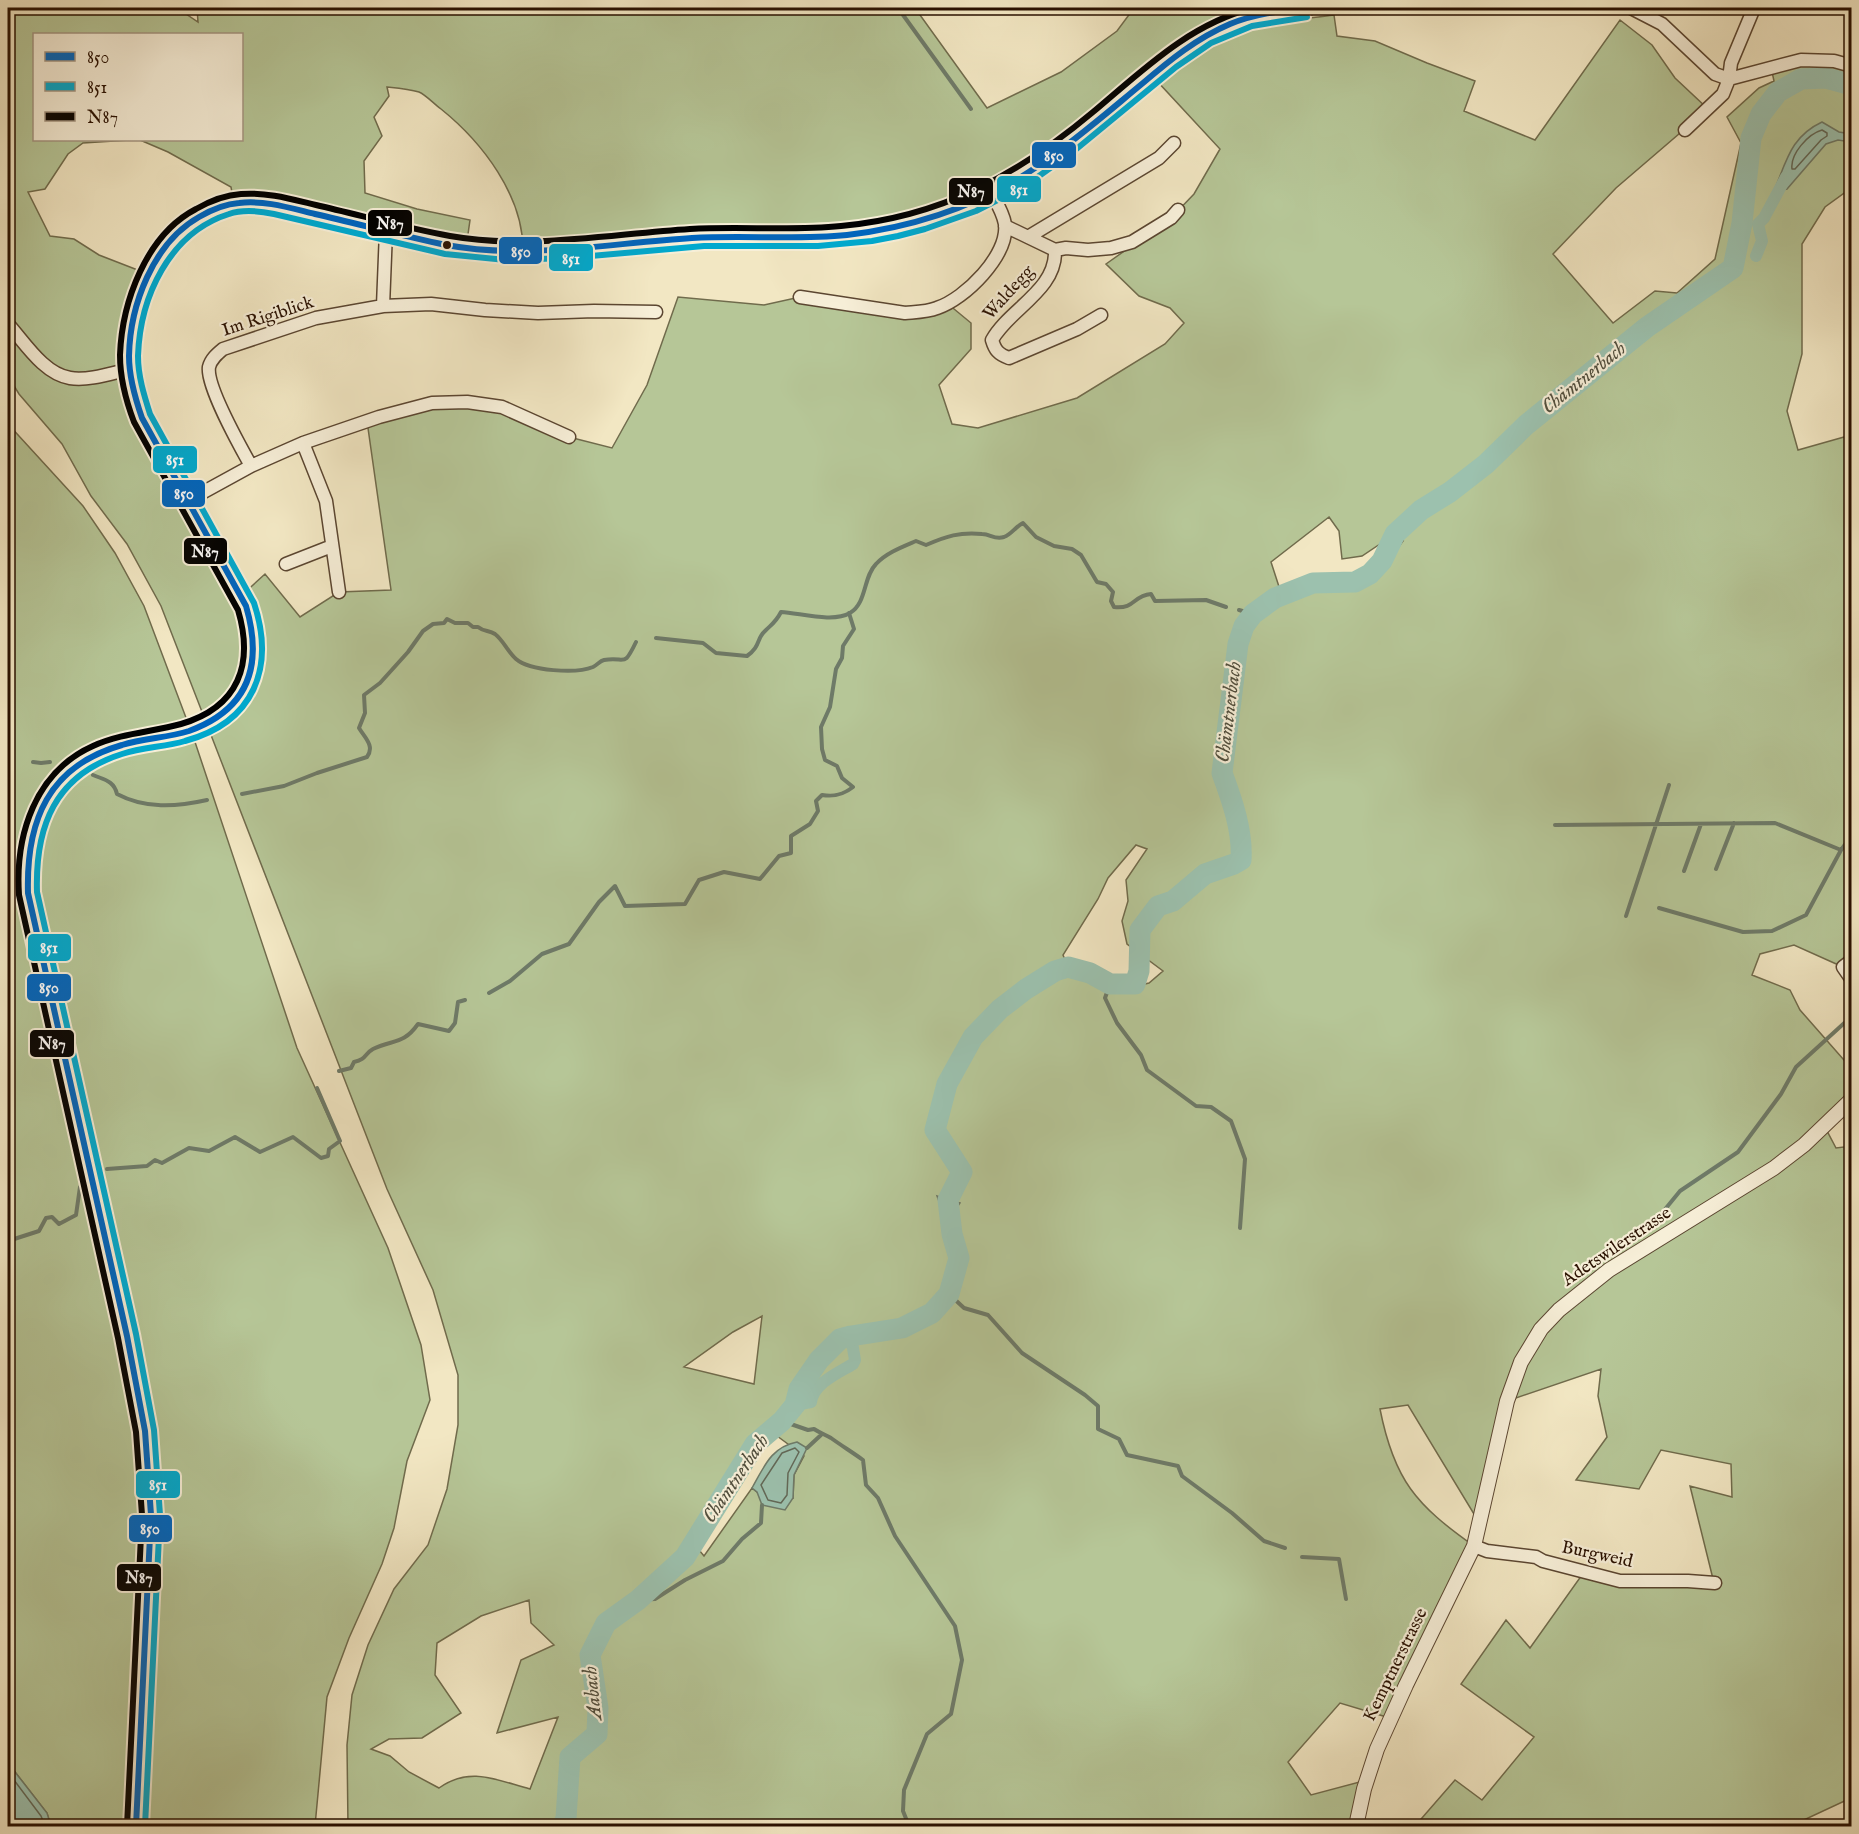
<svg xmlns="http://www.w3.org/2000/svg" width="1859" height="1834" font-family="'IM FELL English',serif">
  <rect width="100%" height="100%" fill="#f2e7c3"/>
  <filter id="stains"><feTurbulence type="fractalNoise" baseFrequency=".00333" numOctaves="4"/><feColorMatrix values="0 0 0 0 .2 0 0 0 0 .09 0 0 0 0 .02 0 0 0 .5 -.17"/></filter>
  <radialGradient id="worn" r=".72"><stop offset=".6" stop-color="#630" stop-opacity="0"/><stop offset="1" stop-color="#630" stop-opacity=".3"/></radialGradient>
  <path fill="#b6c697" stroke="#706b4c" stroke-width="1.5" fill-rule="evenodd" d="M8 8H177L198 22 197 8H915L987 108 1061 72 1117 31 1134 8H1306L1218 29 1049 159 914 223 523 252C524 196 482 142 441 109 434 104 426 95 419 92 409 89 397 88 387 87L389 96 374 117 382 136 364 161 365 193 417 209 470 220 466 248 234 204 231 187 168 152 140 140H242V34H34V140H130L83 143 68 154 45 189 28 192 50 236 74 239 99 255 148 274 131 385 241 596 265 574 300 617 339 592 391 590 367 421 432 403 502 407 569 437 612 448 647 385 678 297 764 305 800 297 905 313 948 304 971 323V349L939 385 952 424 978 428 1077 398 1165 344 1184 323 1170 308 1139 296 1106 264 1171 218 1194 194 1220 149 1157 81C1185 61 1213 42 1246 30 1273 20 1305 19 1334 15L1337 36 1375 41 1427 63 1475 81 1464 111 1535 140 1620 20 1652 45 1675 78 1708 109 1616 188 1553 254 1613 323 1655 291 1677 293 1715 259 1741 143 1727 117 1759 88 1774 81 1771 67 1787 63 1851 66V188L1825 207 1802 244V354L1787 411 1798 450 1851 435V959L1843 967 1794 945 1760 954 1752 975 1790 990 1800 1010 1851 1068V1110L1837 1114 1825 1127 1836 1148 1852 1146 1851 1798 1791 1826H1415L1455 1780 1482 1800 1534 1737 1461 1684 1506 1620 1530 1648 1584 1572 1714 1583 1690 1486 1732 1497 1731 1464 1661 1450 1639 1489 1576 1480 1607 1437 1598 1396 1601 1369 1507 1401 1480 1524 1408 1405 1380 1409C1394 1480 1416 1505 1474 1546L1390 1718 1340 1703 1288 1762 1311 1795 1367 1780 1356 1826H348L347 1745 352 1695 368 1645 394 1589 428 1545 447 1489 458 1425V1375L433 1290 387 1189 161 606 127 544 91 496 62 444 19 394 8 376ZM1329 517 1339 531 1342 559 1362 556 1389 538 1403 541 1376 578 1283 599 1271 562ZM1136 845 1147 849 1126 880 1128 901 1122 921 1127 944 1163 971 1149 983 1108 993 1070 971 1063 955 1098 899 1108 878ZM762 1316 754 1384 684 1367 733 1332ZM769 1430 804 1456 794 1475 793 1498 757 1492 752 1488 704 1556 694 1544 746 1453ZM529 1600 531 1623 554 1645 521 1660 497 1733 558 1717 530 1789C496 1780 470 1766 439 1788L409 1772 390 1756 371 1749 389 1739 422 1738 461 1713 435 1675 437 1643 481 1616Z
    M8 424 83 506 115 553 144 606 194 739 297 1048 388 1248 421 1345 430 1400 407 1461 394 1528 382 1564 349 1638 327 1697 315 1826H51L47 1813 8 1763Z"/>
  <path fill="#9cc1ae" stroke="#6e7a68" stroke-width="1.5" d="M1822 122 1839 132 1851 134V142L1838 140 1826 144 1787 189 1777 191 1776 186C1787 159 1792 136 1822 122Z
    M937 1196 960 1203 956 1209 948 1213 941 1207Z
    M797 1442 807 1448 794 1475 793 1498 785 1510 762 1505 757 1492 752 1488C764 1467 771 1447 797 1442Z
    M8 1763 47 1813 51 1826H8Z"/>
  <g fill="none" stroke-linecap="round" stroke-linejoin="round">
    <path stroke="#626857" stroke-width="1.5" d="M1822 130 1827 133V136L1821 140 1795 169H1792C1790 154 1808 134 1822 130Z
      M795 1448 799 1452 788 1473 787 1495 781 1503 768 1500 761 1485 782 1453Z
      M8 1772 41 1816 45 1826"/>
    <path stroke="#6e7a68" stroke-width="4" d="M810 8 814 10
      M898 8 971 109
      M823 12 827 8
      M1239 610 1253 614
      M656 638 703 643 716 653 747 656C761 646 756 639 765 631 772 624 776 622 781 612 800 613 833 623 850 613 867 603 863 577 876 564 886 553 902 547 916 541L926 545C947 536 959 532 982 534 991 534 994 540 1004 537 1012 534 1015 527 1023 523L1036 537 1054 546 1072 549 1081 555 1097 582 1106 584 1113 592 1111 601 1114 607C1136 609 1132 596 1151 594L1155 601 1206 600 1226 607
      M33 762 41 763 50 762
      M93 775C105 780 114 781 117 794 145 809 176 807 207 800
      M242 794 284 786 317 773 367 757C375 746 365 738 359 728L365 713 364 695 380 683 408 652 423 631 433 624 444 623 447 619 455 623H468L473 627H478C484 632 489 630 495 634 503 640 508 652 516 659 530 671 576 674 593 667 597 665 600 661 604 660 626 656 623 669 636 642
      M1555 825 1775 823 1841 850
      M1716 869 1734 823
      M1684 871 1701 824
      M1659 908 1743 932 1772 931 1806 915 1841 850 1852 835
      M1626 916 1669 785
      M1110 984 1105 998 1117 1023 1141 1055 1147 1070 1196 1106 1211 1107 1231 1121 1245 1159 1240 1228
      M489 993 510 981 542 954 569 944 599 902 615 886 625 906 685 904 699 880 724 872 760 879 779 856 791 853V836L810 824 818 811 816 801 822 795C834 797 843 795 853 787L842 778 837 766 825 760 822 749 821 727 830 707 836 669 842 658 843 646 854 629 849 613
      M339 1071 351 1068 354 1062C367 1059 364 1054 373 1049 394 1039 403 1045 418 1024L449 1031 455 1023 458 1002 465 1000
      M107 1169 147 1166 155 1160 162 1163 189 1148 209 1151 235 1137 260 1152 293 1137 321 1158 328 1156 329 1149 340 1141 317 1088
      M8 1241 39 1231 46 1218 52 1217 59 1224 76 1215 80 1187
      M1614 1247 1632 1234 1653 1224 1680 1191 1738 1152 1781 1094 1796 1067 1852 1016
      M949 1294 964 1308 988 1315 1022 1353 1085 1395 1098 1406V1429L1119 1439 1127 1455 1178 1466 1182 1476 1232 1513 1264 1541 1285 1548
      M782 1421 808 1430 814 1429C820 1433 826 1435 831 1438 842 1446 852 1452 863 1460L866 1485 878 1498 895 1536 955 1626 962 1660 951 1714 927 1734 904 1790 903 1811 909 1826
      M807 1448 821 1435
      M1302 1557 1339 1559 1346 1599
      M638 1600 655 1599 685 1580 723 1561 742 1539 761 1523 762 1505"/>
    <path stroke="#9cc1ae" stroke-width="12" d="M1756 256 1762 241 1758 224 1764 218 1786 177
      M795 1405 811 1402C814 1383 838 1373 853 1364L855 1360 851 1336"/>
    <path stroke="#9cc1ae" stroke-width="21" d="M563 1826 566 1818 570 1757 597 1734 598 1708 590 1655 606 1623 638 1600 685 1557 755 1444 782 1421 795 1405 799 1389 819 1360 840 1339 851 1336 902 1328 932 1313 949 1294 959 1258 952 1234 948 1200 962 1172 935 1130 947 1084 973 1037 1000 1009 1026 989 1055 971 1068 967 1090 973 1110 984H1135L1139 971 1140 930 1158 906 1173 901 1205 874 1234 864 1241 860C1243 831 1232 800 1222 773L1238 644 1244 626 1253 614 1275 598 1313 583 1355 582 1370 574 1382 561 1395 534 1421 510 1450 492 1486 464 1526 425 1647 327 1733 268 1742 223 1751 138 1761 114 1778 92 1801 79 1826 78 1852 85"/>
    <defs>
      <path id="minor" d="M1631 8 1662 24 1715 74 1729 79 1801 60 1834 61 1852 66
        M1685 130 1723 94 1729 79 1731 63 1754 8
        M1005 226 1055 250 1066 248 1088 250 1111 248 1132 242 1171 218 1178 210
        M1028 237 1159 158 1174 143
        M1055 250C1057 290 1009 309 992 340 995 350 998 354 1009 358L1077 329 1101 315
        M800 297 905 313C916 312 927 312 937 308 965 299 1009 255 1005 224 1003 213 997 203 992 194
        M383 306 386 231
        M8 324C25 343 44 374 70 378 89 381 112 373 130 369
        M303 443 326 501 339 592
        M251 466C241 448 206 386 209 367 211 359 217 354 223 349L316 318 383 306 431 304 485 310 538 313 594 311 656 312
        M189 500 251 466 303 443 379 417 432 403 467 402 502 407 569 437
        M286 564 332 546
        M1852 960 1843 967 1852 980
        M1474 1546 1487 1551 1536 1557 1543 1561 1620 1581H1688L1715 1583"/>
      <path id="tertiary" d="M1356 1826 1364 1789 1377 1749 1406 1685 1474 1546 1507 1401 1521 1362 1541 1329 1559 1310 1609 1270 1774 1168 1804 1145 1852 1099"/>
      <path id="secondary" d="M136 1826 151 1515 145 1431 127 1336 28 893C22 824 50 765 120 745 144 738 169 738 191 730 248 710 267 660 246 606L142 418C108 346 144 228 226 205 243 201 259 202 276 205L447 245C527 259 607 245 687 238 730 235 774 238 817 237 889 234 959 215 1020 178 1065 151 1104 114 1145 81 1167 62 1190 43 1217 30 1245 16 1275 11 1306 8"/>
    </defs>
    <use href="#minor" stroke="#5b4631" stroke-width="15"/>
    <use href="#tertiary" stroke="#5b4631" stroke-width="16"/>
    <use href="#secondary" stroke="#291000" stroke-width="20"/>
    <use href="#minor" stroke="#f7efd8" stroke-width="12"/>
    <use href="#tertiary" stroke="#f7efd8" stroke-width="14"/>
    <use href="#secondary" stroke="#f7efd8" stroke-width="16"/>
    <defs>
      <path id="bus-1" d="M136 1826 151 1515 145 1431 127 1336 28 893C26 821 48 766 122 745 144 738 167 738 189 731 250 709 263 664 246 606L142 418C135 398 129 378 129 356 130 305 153 243 199 217 211 210 225 204 239 203 265 200 290 208 315 214 359 224 402 236 446 245 528 260 610 243 692 238 744 235 796 240 847 235 915 227 981 205 1038 166 1075 141 1109 111 1143 83 1170 60 1197 38 1230 24 1254 14 1280 11 1306 8"/>
      <path id="bus-2" d="M145 1826 160 1515 154 1430 136 1334 37 892C35 826 55 775 122 754 143 747 165 747 185 741 255 722 275 667 254 603L150 414C144 395 138 376 138 356 140 297 169 233 229 214 243 209 260 211 274 214L445 254 506 260 568 258 704 246H818L872 241 898 236 925 229 976 211 1025 186 1074 151 1176 67 1211 43 1252 26 1307 17"/>
      <path id="bus-3" d="M127 1826 142 1515 136 1432 118 1338 19 895C15 835 35 772 93 746 122 733 152 732 181 724 239 707 254 664 238 610L134 422C126 401 120 379 120 355 122 302 146 235 196 209 210 201 225 195 241 194 267 192 291 199 316 205 360 215 405 228 450 236 530 250 610 234 690 229 740 226 791 231 841 226 941 217 1018 175 1093 112 1142 71 1189 24 1253 8"/>
    </defs>
    <use href="#bus-1" stroke="#f7efd8" stroke-width="10"/>
    <use href="#bus-2" stroke="#f7efd8" stroke-width="10"/>
    <use href="#bus-3" stroke="#f7efd8" stroke-width="10"/>
    <use href="#bus-1" stroke="#0065bd" stroke-width="6"/>
    <use href="#bus-2" stroke="#00a9ce" stroke-width="6"/>
    <use href="#bus-3" stroke="#000" stroke-width="6"/>
  </g>
  <circle fill="#291000" stroke="#f7efd8" stroke-width="2" cx="447" cy="245" r="5"/>
  <g text-anchor="middle" dominant-baseline="central" stroke-width="4.5" stroke-linejoin="round" paint-order="stroke">
    <g font-size="18" fill="#291000" stroke="#f7efd8">
      <text transform="translate(1009 293) rotate(-48)">Waldegg</text>
      <text transform="translate(268 317) rotate(-18)">Im Rigiblick</text>
      <text transform="translate(1617 1247) rotate(-34)">Adetswilerstrasse</text>
      <text transform="translate(1597 1555) rotate(12)">Burgweid</text>
      <text transform="translate(1396 1665) rotate(-64)">Kemptnerstrasse</text>
    </g>
    <g font-size="20" font-style="italic" fill="#514e3d" stroke="#f7efd8">
      <text transform="translate(1584 378) rotate(-39)">Chämtnerbach</text>
      <text transform="translate(1229 712) rotate(-83)">Chämtnerbach</text>
      <text transform="translate(736 1479) rotate(-56)">Chämtnerbach</text>
      <text transform="translate(593 1693) rotate(-96)">Aabach</text>
    </g>
  </g>
  <g stroke="#f7efd8" stroke-width="2">
    <rect x="1031" y="141" width="46" height="28" rx="6" fill="#0065bd"/>
    <rect x="996" y="175" width="46" height="28" rx="6" fill="#00a9ce"/>
    <rect x="948" y="177" width="46" height="29" rx="6" fill="#000"/>
    <rect x="367" y="209" width="46" height="28" rx="6" fill="#000"/>
    <rect x="498" y="236" width="45" height="29" rx="6" fill="#0065bd"/>
    <rect x="548" y="243" width="46" height="29" rx="6" fill="#00a9ce"/>
    <rect x="152" y="445" width="46" height="29" rx="6" fill="#00a9ce"/>
    <rect x="161" y="479" width="45" height="29" rx="6" fill="#0065bd"/>
    <rect x="183" y="537" width="45" height="28" rx="6" fill="#000"/>
    <rect x="27" y="933" width="45" height="29" rx="6" fill="#00a9ce"/>
    <rect x="26" y="973" width="46" height="29" rx="6" fill="#0065bd"/>
    <rect x="29" y="1029" width="46" height="29" rx="6" fill="#000"/>
    <rect x="135" y="1470" width="46" height="29" rx="6" fill="#00a9ce"/>
    <rect x="128" y="1514" width="45" height="29" rx="6" fill="#0065bd"/>
    <rect x="116" y="1563" width="46" height="29" rx="6" fill="#000"/>
  </g>
  <g font-size="16" text-anchor="middle" font-weight="bold" fill="#fff">
    <text x="1054" y="161">850</text>
    <text x="1019" y="195">851</text>
    <text x="971" y="197">N87</text>
    <text x="390" y="229">N87</text>
    <text x="521" y="257">850</text>
    <text x="571" y="264">851</text>
    <text x="175" y="465">851</text>
    <text x="184" y="499">850</text>
    <text x="205" y="557">N87</text>
    <text x="49" y="953">851</text>
    <text x="49" y="993">850</text>
    <text x="52" y="1049">N87</text>
    <text x="158" y="1490">851</text>
    <text x="150" y="1534">850</text>
    <text x="139" y="1583">N87</text>
  </g>
  <rect width="1859" height="1834" fill="none" stroke="#f2e7c3" stroke-width="30"/>
  <rect x="9" y="9" width="1841" height="1816" fill="none" stroke="#291000" stroke-width="3"/>
  <rect x="15" y="15" width="1829" height="1804" fill="none" stroke="#291000" stroke-width="1.5"/>
  <rect x="33" y="33" width="210" height="108" fill="#f7efd8" stroke="#a59682" stroke-width="1.5"/>
  <rect x="45" y="52" width="30" height="9" fill="#0065bd" stroke="#a59682" stroke-width="1.5"/>
  <text x="87" y="63" font-size="18" fill="#291000">850</text>
  <rect x="45" y="82" width="30" height="9" fill="#00a9ce" stroke="#a59682" stroke-width="1.5"/>
  <text x="87" y="93" font-size="18" fill="#291000">851</text>
  <rect x="45" y="112" width="30" height="9" fill="#000000" stroke="#a59682" stroke-width="1.5"/>
  <text x="87" y="123" font-size="18" fill="#291000">N87</text>
  <rect width="100%" height="100%" filter="url(#stains)"/>
  <rect width="100%" height="100%" fill="url(#worn)"/>
</svg>
